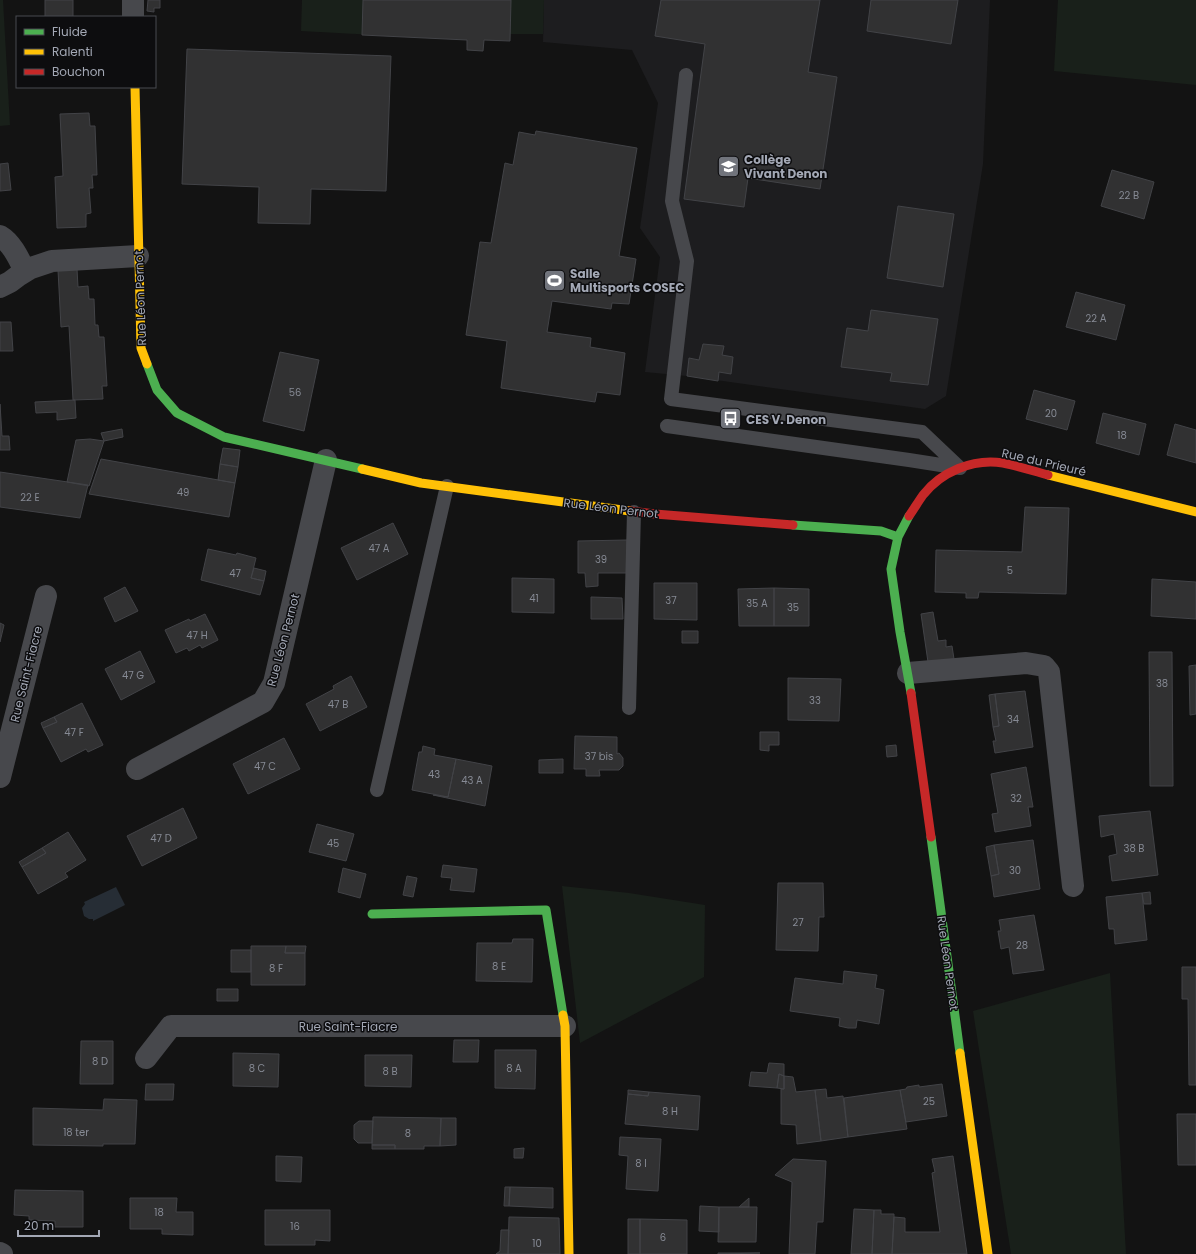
<svg xmlns="http://www.w3.org/2000/svg" width="1196" height="1254" font-family="Poppins,sans-serif">
  <rect width="100%" height="100%" fill="#131313"/>
  <path fill="#1d1d1f" d="M544 0H990L983 164 946 396 925 409 687 376 645 372 660 257 640 228 658 103 632 50 543 42Z"/>
  <path fill="#19201a" d="M0 0H3L10 125 0 126Z
    M302 0H544L543 34H510V41L484 40 483 51 467 50V40L301 31Z
    M1058 0H1196V85L1054 71Z
    M562 886 629 893 705 905 704 977 580 1043Z
    M1110 973 1126 1254H1011L973 1011Z"/>
  <path fill="#262d35" d="M116 887 125 905 93 921V919H89L84 916 82 908 85 904 84 902Z"/>
  <path fill="#313132" stroke="#424347" d="M45 0H73V17H45Z
    M148 0H160V8H154V12L147 11Z
    M363 0H511L510 41 484 40 483 51 467 50V40L362 35Z
    M661 0H820L808 72 837 77 820 189 748 178 744 207 684 199 705 44 655 36Z
    M871 0H958L951 44 867 31Z
    M187 49 391 56 386 191 311 189 310 224 258 223 259 187 182 184Z
    M89 113 90 126H95L97 175H92L93 188H89L91 213 86 214V227L57 228 55 177 63 176 60 114Z
    M536 131 637 148 619 256 636 259 629 304 612 303 611 309 552 301 547 332 591 338 590 347 625 353 620 395 597 392 595 402 501 388 507 341 466 335 480 242 491 243 505 163 513 165 519 132 535 135Z
    M8 163 11 190 0 191V164Z
    M1112 170 1154 182 1144 219 1101 206Z
    M898 206 954 214 943 287 887 278Z
    M77 269 78 287 88 286 89 299H94L95 325H98L99 337H104L107 386H102L103 399 73 400 69 326 61 327 58 270Z
    M1076 292 1125 305 1116 340 1066 327Z
    M871 310 938 319 928 385 890 381 892 373 841 367 847 328 868 331Z
    M0 322H11L13 351H0Z
    M703 344 724 346 722 355 733 357 731 374 719 372 718 381 687 376 689 358 699 360Z
    M280 352 319 360 304 431 263 421Z
    M1034 390 1075 401 1067 430 1026 419Z
    M75 400 76 418 57 420V412L36 413 35 402Z
    M0 404 2 436H9L10 450H0Z
    M1103 413 1146 424 1139 455 1096 443Z
    M1175 424 1196 430V463L1167 455Z
    M122 429 123 437 104 441 101 433Z
    M90 439 104 441 89 486 67 482 76 440Z
    M223 448 240 450 238 467 220 464Z
    M101 459 235 483 229 517 89 494Z
    M220 464 238 467 235 483 218 480Z
    M0 472 88 485 80 518 0 507Z
    M1025 507 1069 508 1066 594 979 592 978 598H966V593L935 592 936 550 1022 552Z
    M393 523 408 554 357 580 341 548Z
    M627 540V573H598V586L586 587 585 573H578V541Z
    M208 549 236 555 237 553 256 558 251 578 264 581 260 595 201 580Z
    M254 568 266 571 264 581 251 578Z
    M512 578 554 579V613L512 612Z
    M1152 579 1196 582V619L1151 616Z
    M654 583H697V620L654 619Z
    M125 587 138 611 115 622 104 598Z
    M774 588V626H739L738 589Z
    M774 588 809 589V626H774Z
    M591 597 622 598 623 619H591Z
    M933 612 938 641 946 640V647L952 646 954 659 928 662 921 614Z
    M205 614 218 640 202 648 200 645 189 651 187 648 176 653 165 630 189 619 190 621Z
    M0 623 4 625 0 642Z
    M682 631H698V643H682Z
    M140 651 155 682 121 700 105 669Z
    M1149 652H1172L1173 786H1150Z
    M1196 665V714L1190 715 1189 666Z
    M351 676 367 707 320 731 306 704 334 689 333 686Z
    M788 678 841 679 839 721 788 720Z
    M1025 691 1033 747 995 753 993 741H996L993 727 999 726 995 694Z
    M995 694 999 726 993 727 989 695Z
    M82 703 103 745 88 752 86 749 61 762 43 728 57 722 54 717Z
    M54 717 57 722 43 728 41 723Z
    M760 732H779V745H769V751L760 750Z
    M575 736 617 737V754L619 753 623 758V766L619 770H599L600 776H586V769H574Z
    M284 738 300 769 248 794 233 764Z
    M896 745 897 756 887 757 886 746Z
    M423 746 435 749 434 755 456 759 448 797 412 790 419 752H422Z
    M456 759 492 766 485 806 433 795 448 797Z
    M563 759V773H539V760Z
    M1026 767 1033 807H1028L1031 826 995 832 992 814 998 813 991 774Z
    M183 808 197 838 142 866 127 836Z
    M1150 811 1158 875 1112 881 1109 856 1117 854 1114 834 1101 837 1099 816Z
    M317 824 354 834 346 861 309 852Z
    M68 832 86 860 65 873 68 877 38 894 22 867 46 853 42 848Z
    M1033 840 1040 889 994 897 991 876 999 874 994 845Z
    M994 845 999 874 991 876 986 847Z
    M42 848 46 853 22 867 19 862Z
    M443 865 477 869 474 892 450 890 452 878 441 877Z
    M343 868 366 874 360 898 338 892Z
    M407 876 417 878 413 897 403 895Z
    M778 883H823L824 917H819L818 951 776 950Z
    M1150 892 1151 904H1144L1142 893Z
    M1142 893 1147 940 1115 944 1114 929H1109L1106 897Z
    M1034 915 1044 970 1013 974 1009 947 1001 949 998 931H1001L999 920Z
    M513 939H533L532 982 476 981 477 943H512Z
    M251 946H286L285 953H305V985H251Z
    M286 946H306L305 953H285Z
    M231 950H251V972H231Z
    M1182 967H1196V1085H1189L1188 999H1182Z
    M844 971 877 975 875 988 884 990 879 1024 857 1020 856 1028H848L839 1026 840 1018 790 1011 795 978 843 984Z
    M217 989H238V1001H217Z
    M454 1040H479L478 1062H453Z
    M81 1041H113V1084H80Z
    M495 1050H536L535 1089 495 1088Z
    M233 1053 279 1054 278 1087 233 1086Z
    M365 1055H412L411 1087 365 1086Z
    M769 1063 784 1064V1076L779 1074 777 1088 749 1086 751 1072 767 1073Z
    M779 1074 784 1076V1089L777 1088Z
    M784 1076 793 1077 796 1092 815 1090 821 1141 797 1144 796 1125 781 1124V1089H784Z
    M146 1084H174L173 1100H145Z
    M942 1084 947 1116 906 1122 900 1090 906 1089 907 1087 919 1085V1087Z
    M826 1089 827 1098 843 1096 848 1137 821 1141 815 1090Z
    M628 1090 649 1092 648 1096 628 1094Z
    M900 1090 907 1129 848 1137 844 1098Z
    M649 1092 700 1096 698 1130 625 1124 628 1094 648 1096Z
    M104 1099 137 1100 135 1144H103V1146L33 1145V1108L103 1110Z
    M1177 1114H1196V1165H1178Z
    M373 1117 441 1118 440 1146H424V1149H395V1145H372Z
    M441 1118H456V1145L440 1146Z
    M359 1121H373L372 1143H358L354 1139V1125Z
    M620 1137 661 1139 658 1191 626 1189 628 1156 619 1155Z
    M372 1145H395V1149H372Z
    M524 1148 523 1158H514V1149Z
    M276 1156 302 1157 301 1182 276 1181Z
    M953 1156 967 1254H892L894 1217 905 1218V1232H940L932 1173 935 1172 932 1159Z
    M793 1159 826 1161 823 1222H817L815 1254H789L792 1182 775 1175Z
    M505 1187H510L509 1206H504Z
    M510 1187 553 1188V1208L509 1206Z
    M15 1190 83 1191V1227H55V1221L29 1220V1216L14 1215Z
    M130 1198H177L176 1212H193V1235L162 1234V1229H130Z
    M749 1198V1207H739Z
    M700 1206 719 1207V1232L699 1231Z
    M719 1207H757L756 1242H718Z
    M854 1209 874 1210 872 1254H851Z
    M265 1210H330V1241L315 1240V1245H265Z
    M874 1210H881V1214H894V1216L892 1254H872Z
    M509 1217 559 1218 560 1254H508Z
    M628 1219H640V1254H628Z
    M640 1219 687 1220V1254H640Z
    M501 1230H509L508 1254H496L500 1251Z
    M718 1253H760L718 1254Z"/>
  <g fill="none" stroke-linecap="round" stroke-linejoin="round">
    <path stroke="#47484c" stroke-width="14" d="M686 75 672 201 687 261 671 399 922 432 960 468
      M667 426 909 460 960 468
      M629 708 634 512
      M377 790 447 486"/>
    <path stroke="#47484c" stroke-width="22" d="M133 0V17
      M0 236C12 243 19 259 25 271
      M0 287 10 282 18 276 31 268 52 261 138 256
      M908 673 1026 663 1044 666 1049 672 1073 886
      M137 769 263 702 274 683 326 460
      M0 777 46 596
      M146 1058 171 1026H565
      M0 1253 2 1254"/>
    <path stroke="#4caf50" stroke-width="9" d="M147 364 157 390 177 413 224 437 362 469
      M909 516 898 537 891 569 900 632 911 693
      M793 525 881 531 898 537
      M931 837 960 1053
      M372 914 546 910 563 1015"/>
    <path stroke="#ffc107" stroke-width="9" d="M135 87 141 348 147 364
      M362 469 421 483 630 511
      M1048 475 1196 512
      M563 1015 565 1026 569 1254
      M960 1053 988 1254"/>
    <path stroke="#c62828" stroke-width="9" d="M630 511 655 514 793 525
      M909 516C914 509 918 502 923 495 941 472 973 458 1003 463 1018 466 1033 471 1048 475
      M911 693 931 837"/>
  </g>
  <defs>
    <symbol id="school-square" viewBox="-11 -11 22 22"><rect x="-9" y="-9" width="18" height="18" rx="4" fill="#71747c" stroke="#0d0d0f"/><path d="M0-5L7-2L0 1L-7-2ZM-4 1L0 2.5L4 1V4Q0 6-4 4Z" fill="#fff"/></symbol>
    <symbol id="stadium-square" viewBox="-11 -11 22 22"><rect x="-9" y="-9" width="18" height="18" rx="4" fill="#71747c" stroke="#0d0d0f"/><path d="M0-5a6.5 5 0 1 0 0 10a6.5 5 0 1 0 0-10ZM-3.5-1.8h7v3.6h-7Z" fill="#fff"/></symbol>
    <symbol id="bus-square" viewBox="-11 -11 22 22"><rect x="-9" y="-9" width="18" height="18" rx="4" fill="#71747c" stroke="#0d0d0f"/><path d="M-5-6H5V4H4V6H2V4H-2V6H-4V4H-5ZM-3.5-4V0h7V-4ZM-3.5 1.2v1.5H-2V1.2ZM2 1.2v1.5H3.5V1.2Z" fill="#fff"/></symbol>
  </defs>
  <g fill-rule="evenodd">
    <use href="#school-square" x="716" y="154" width="25" height="25"/>
    <use href="#stadium-square" x="542" y="268" width="25" height="25"/>
    <use href="#bus-square" x="718" y="406" width="25" height="25"/>
  </g>
  <g text-anchor="middle" dominant-baseline="central" stroke-width="3" stroke-linejoin="round" paint-order="stroke">
    <g font-size="10" fill="#868a94">
      <text x="1129" y="195">22 B</text>
      <text x="1096" y="318">22 A</text>
      <text x="295" y="392">56</text>
      <text x="1051" y="413">20</text>
      <text x="1122" y="435">18</text>
      <text x="183" y="492">49</text>
      <text x="30" y="497">22 E</text>
      <text x="379" y="548">47 A</text>
      <text x="601" y="559">39</text>
      <text x="1010" y="570">5</text>
      <text x="235" y="573">47</text>
      <text x="534" y="598">41</text>
      <text x="671" y="600">37</text>
      <text x="757" y="603">35 A</text>
      <text x="793" y="607">35</text>
      <text x="197" y="635">47 H</text>
      <text x="133" y="675">47 G</text>
      <text x="1162" y="683">38</text>
      <text x="815" y="700">33</text>
      <text x="338" y="704">47 B</text>
      <text x="1013" y="719">34</text>
      <text x="74" y="732">47 F</text>
      <text x="599" y="756">37 bis</text>
      <text x="265" y="766">47 C</text>
      <text x="434" y="774">43</text>
      <text x="472" y="780">43 A</text>
      <text x="1016" y="798">32</text>
      <text x="161" y="838">47 D</text>
      <text x="333" y="843">45</text>
      <text x="1134" y="848">38 B</text>
      <text x="1015" y="870">30</text>
      <text x="798" y="922">27</text>
      <text x="1022" y="945">28</text>
      <text x="499" y="966">8 E</text>
      <text x="276" y="968">8 F</text>
      <text x="100" y="1061">8 D</text>
      <text x="257" y="1068">8 C</text>
      <text x="514" y="1068">8 A</text>
      <text x="390" y="1071">8 B</text>
      <text x="929" y="1101">25</text>
      <text x="670" y="1111">8 H</text>
      <text x="76" y="1132">18 ter</text>
      <text x="408" y="1133">8</text>
      <text x="641" y="1163">8 I</text>
      <text x="159" y="1212">18</text>
      <text x="295" y="1226">16</text>
      <text x="663" y="1237">6</text>
      <text x="537" y="1243">10</text>
    </g>
    <g font-size="12" font-weight="bold" fill="#a3a8b5" stroke="#0d0d0f" text-anchor="start">
      <text x="744" y="159">Collège<tspan x="744" dy="14">Vivant Denon</tspan></text>
      <text x="570" y="273">Salle<tspan x="570" dy="14">Multisports COSEC</tspan></text>
      <text x="746" y="419">CES V. Denon</text>
    </g>
    <g font-size="12" fill="#a3a8b5" stroke="#0d0d0f">
      <text transform="translate(140 298) rotate(-92)">Rue Léon Pernot</text>
      <text transform="translate(1044 462) rotate(13)">Rue du Prieuré</text>
      <text transform="translate(611 508) rotate(7)">Rue Léon Pernot</text>
      <text transform="translate(283 640) rotate(-75)">Rue Léon Pernot</text>
      <text transform="translate(26 674) rotate(-76)">Rue Saint-Fiacre</text>
      <text transform="translate(948 963) rotate(82)">Rue Léon Pernot</text>
      <text x="348" y="1026">Rue Saint-Fiacre</text>
    </g>
  </g>
  <rect x="16" y="16" width="140" height="72" fill="#0d0d0f" stroke="#494b51"/>
  <rect x="24" y="29" width="20" height="6" fill="#4caf50" stroke="#494b51"/>
  <text x="52" y="36" font-size="12" fill="#a3a8b5">Fluide</text>
  <rect x="24" y="49" width="20" height="6" fill="#ffc107" stroke="#494b51"/>
  <text x="52" y="56" font-size="12" fill="#a3a8b5">Ralenti</text>
  <rect x="24" y="69" width="20" height="6" fill="#c62828" stroke="#494b51"/>
  <text x="52" y="76" font-size="12" fill="#a3a8b5">Bouchon</text>
  <path d="M18 1230v6h81v-6" fill="none" stroke="#a3a8b5" stroke-width="2"/>
  <text x="24" y="1230" font-size="12" fill="#a3a8b5" stroke="#0d0d0f" stroke-width="3" paint-order="stroke">20 m</text>
</svg>
